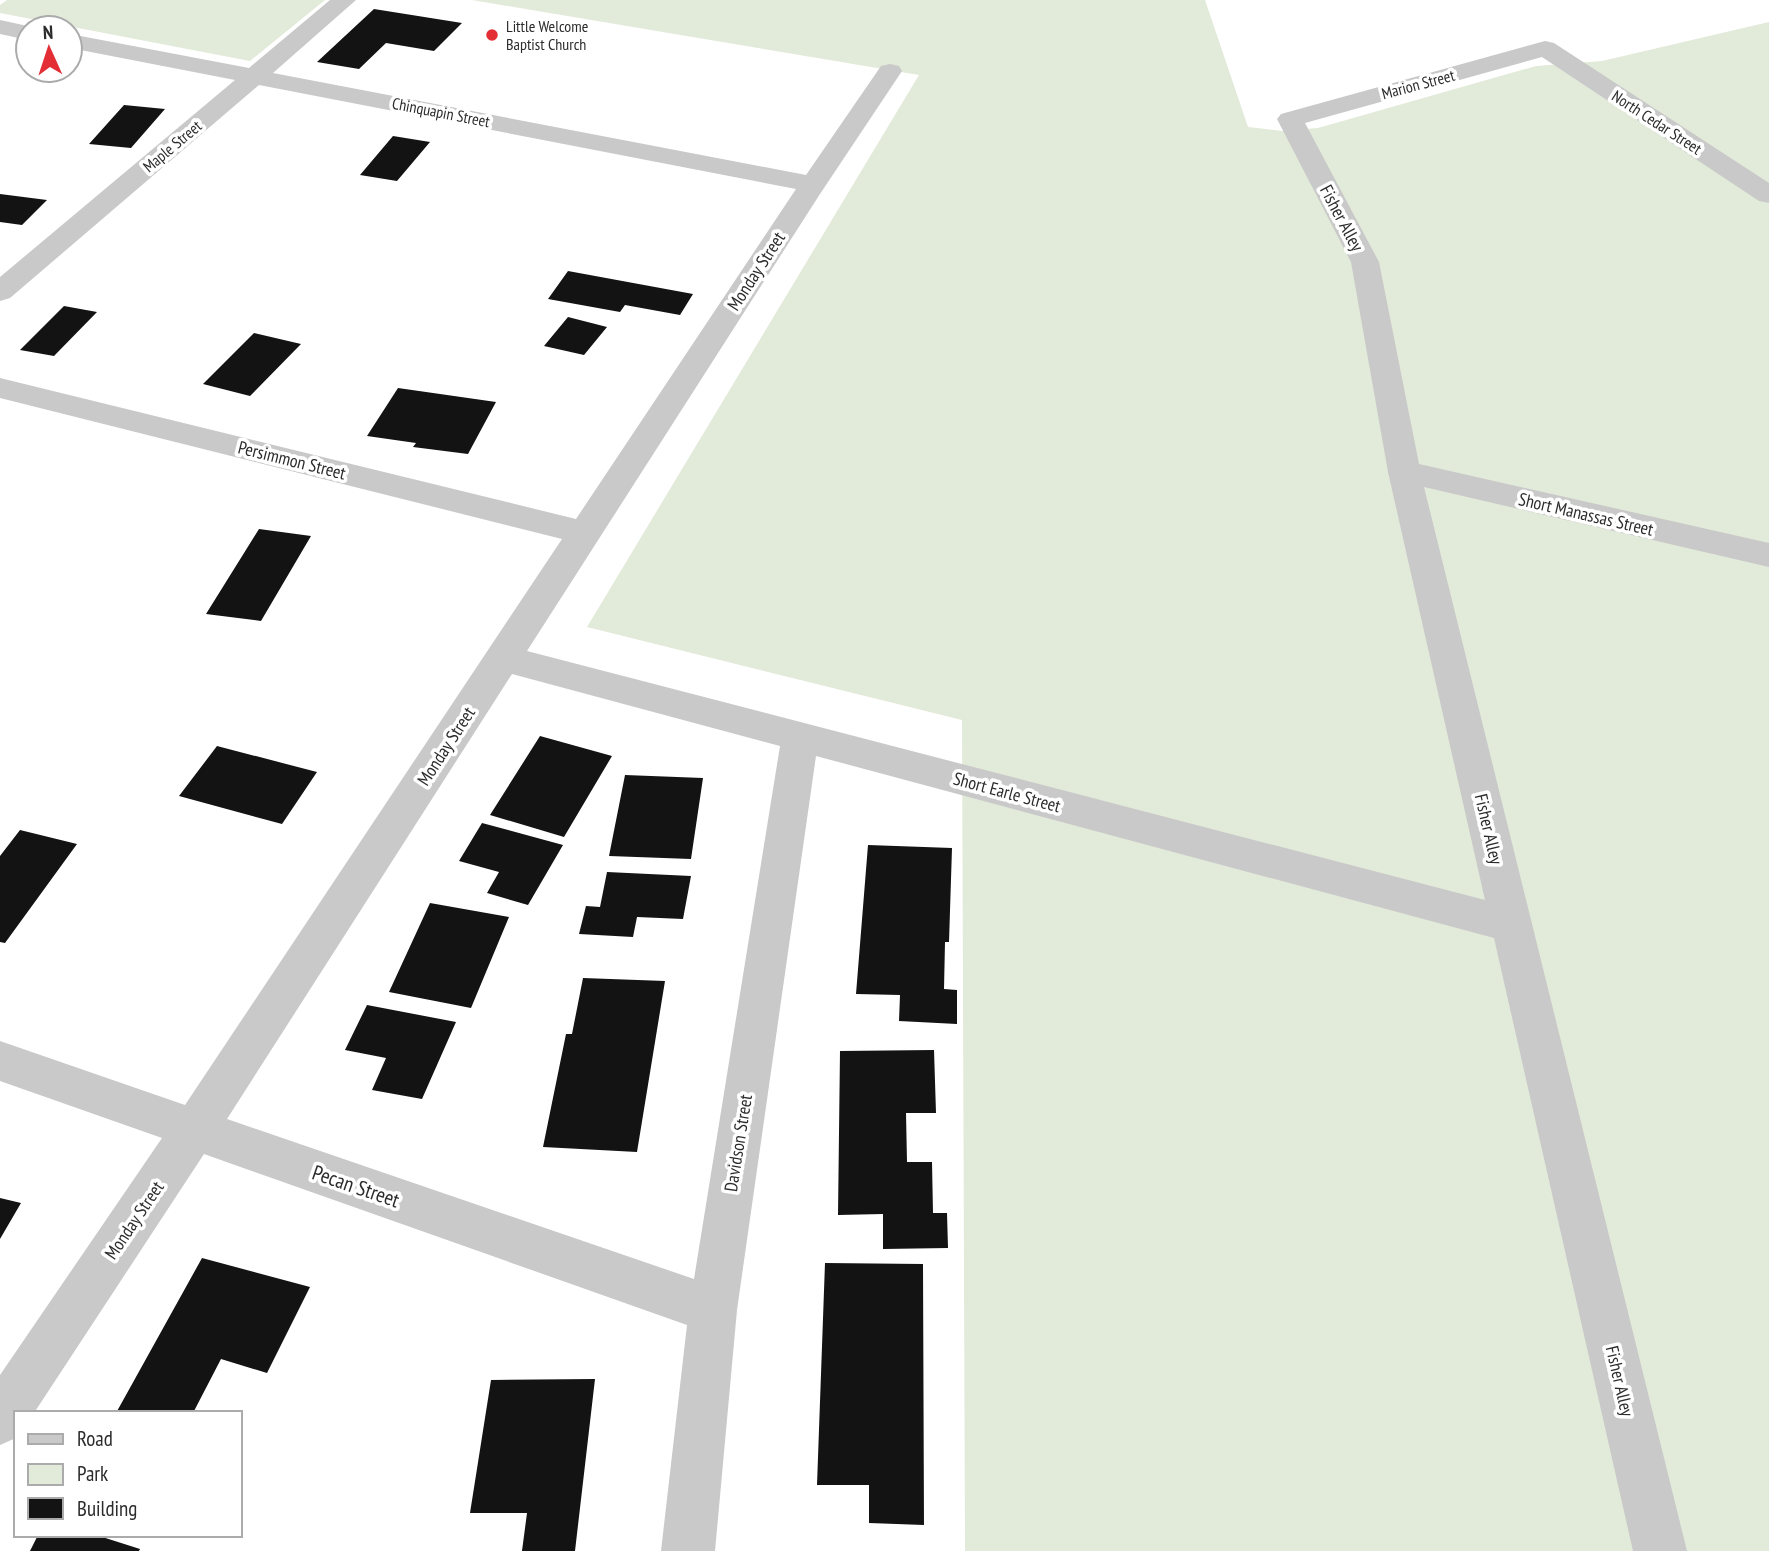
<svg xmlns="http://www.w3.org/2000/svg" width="1769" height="1551" font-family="'PT Sans Narrow',sans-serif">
  <rect width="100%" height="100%" fill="#fff"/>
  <path fill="#e2ead9" d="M7 0H325L250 61 0 13V5Z
    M472 0H1205L1248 127 1282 131 1318 128 1536 66 1602 61 1769 22V1551H965L962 720 587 627 919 75Z"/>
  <path fill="#131313" d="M374 9 462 23 434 51 386 43 359 69 317 62Z
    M124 105 165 109 131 148 89 144Z
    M393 136 430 142 397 181 360 175Z
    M0 194 47 200 22 225 0 222Z
    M568 271 693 294 680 315 625 305 620 312 548 299Z
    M64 306 97 312 54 356 20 350Z
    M568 317 607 327 584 355 544 346Z
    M254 333 301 344 250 396 203 384Z
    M398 388 496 402 468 454 413 447 416 443 367 436Z
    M259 529 311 536 261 621 206 614Z
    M540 736 612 756 564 837 490 815Z
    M217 746 317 772 282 824 179 796Z
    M625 775 703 778 691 859 609 856Z
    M482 823 563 845 528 905 487 893 499 872 459 861Z
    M20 830 77 844 5 943 0 942V856Z
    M868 845 952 848 949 942H945L944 989 957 990V1024L899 1021 900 995 856 994Z
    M607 872 691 876 683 919 637 917 633 937 579 934 586 906 600 907Z
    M430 903 509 917 471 1008 389 992Z
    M583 978 665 981 637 1152 543 1147 566 1034H572Z
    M367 1005 456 1022 422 1099 372 1090 386 1058 345 1050Z
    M934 1050 936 1113H906L907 1162H932L933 1213H947L948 1248 883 1249V1214L838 1215 840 1051Z
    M0 1198 21 1203 0 1239Z
    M202 1258 310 1287 267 1373 221 1359 193 1413H116Z
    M825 1263 923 1264 924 1525 869 1523V1485H817Z
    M595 1379 575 1551H522L527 1513H470L491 1380Z
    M38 1535H96L140 1549 139 1551H30Z"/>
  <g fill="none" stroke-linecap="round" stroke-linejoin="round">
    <path fill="#c9c9c9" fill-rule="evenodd" d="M330 0H356L273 73 806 175 881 66 890 64 899 66 902 71 820 194 527 651 1485 900 1388 472 1351 262 1277 119 1281 114 1545 41 1554 43 1769 183V203L1759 201 1542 57 1305 123 1379 262 1419 464 1769 543V567L1424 487 1687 1551H1633L1494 938 816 756 737 1310 715 1551H661L687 1325 204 1154 34 1413H16V1438L0 1445V1375L162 1138 0 1081V1041L185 1105 562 539 0 398V378L576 519 796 189 259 85 10 298 0 301V277L235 80 70 48V34L249 68ZM512 674 780 746 694 1279 227 1119Z
      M0 20 37 28H28V40L0 34Z"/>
  </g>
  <circle fill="#e32e36" stroke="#fff" stroke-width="2.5" cx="492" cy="35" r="7"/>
  <g text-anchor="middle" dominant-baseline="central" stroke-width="7" stroke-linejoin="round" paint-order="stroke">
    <g font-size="16" fill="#2c2c2c" stroke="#fff" text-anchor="start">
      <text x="506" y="26">Little Welcome<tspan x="506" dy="18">Baptist Church</tspan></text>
    </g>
    <g font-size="16" fill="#2c2c2c" stroke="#fff">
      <text transform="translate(1418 84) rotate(-15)">Marion Street</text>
      <text transform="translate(441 112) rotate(11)">Chinquapin Street</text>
      <text transform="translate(1657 122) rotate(33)">North Cedar Street</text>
      <text transform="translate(172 146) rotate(-40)">Maple Street</text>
    </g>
    <g font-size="18" fill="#2c2c2c" stroke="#fff">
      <text transform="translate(1342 218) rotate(62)">Fisher Alley</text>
      <text transform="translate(756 271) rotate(-57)">Monday Street</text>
      <text transform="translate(292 460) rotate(14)">Persimmon Street</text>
      <text transform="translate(1586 514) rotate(13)">Short Manassas Street</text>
      <text transform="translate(446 746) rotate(-57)">Monday Street</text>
      <text transform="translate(1007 792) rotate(15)">Short Earle Street</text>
      <text transform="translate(1489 829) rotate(77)">Fisher Alley</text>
      <text transform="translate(738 1143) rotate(-81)">Davidson Street</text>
      <text transform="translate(134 1220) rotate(-56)">Monday Street</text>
      <text transform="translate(1620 1381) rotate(77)">Fisher Alley</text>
    </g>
    <g font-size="21" fill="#2c2c2c" stroke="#fff">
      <text transform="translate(356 1186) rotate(19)">Pecan Street</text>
    </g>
  </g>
  <rect x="14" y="1411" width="228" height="126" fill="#ffffff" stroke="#ababab" stroke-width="2"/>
  <rect x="28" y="1434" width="35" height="10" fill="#c9c9c9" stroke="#ababab" stroke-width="2"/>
  <text x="77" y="1446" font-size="21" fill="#2c2c2c">Road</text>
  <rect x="28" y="1464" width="35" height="21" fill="#e2ead9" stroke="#ababab" stroke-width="2"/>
  <text x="77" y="1481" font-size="21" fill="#2c2c2c">Park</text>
  <rect x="28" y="1498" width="35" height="21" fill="#131313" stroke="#ababab" stroke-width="2"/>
  <text x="77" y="1516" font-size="21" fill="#2c2c2c">Building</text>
  <g transform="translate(49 49) rotate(357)"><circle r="33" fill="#ffffff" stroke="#ababab" stroke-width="2"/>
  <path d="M0-5L12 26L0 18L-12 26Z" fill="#e32e36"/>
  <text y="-10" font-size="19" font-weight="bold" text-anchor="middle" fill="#2c2c2c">N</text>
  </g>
</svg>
